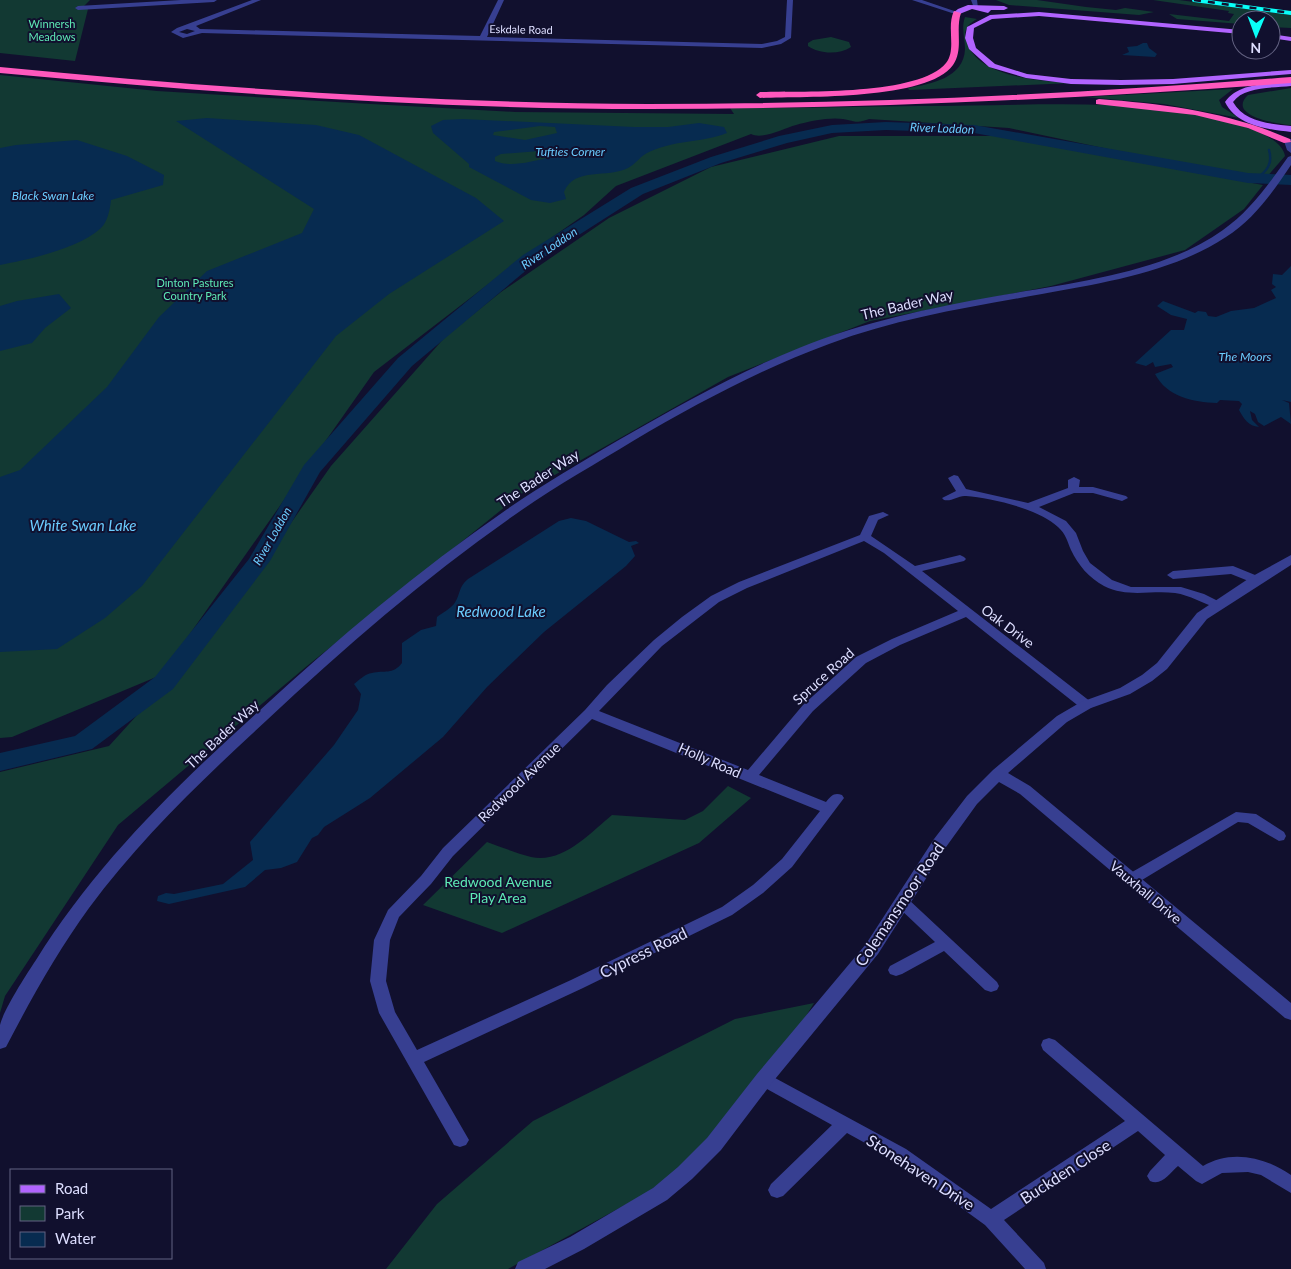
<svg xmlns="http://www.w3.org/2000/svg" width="1291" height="1269" font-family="Lato,sans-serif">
  <rect width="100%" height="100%" fill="#11102e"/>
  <path fill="#123933" d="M0 0H90L84 6 88 9 75 61 0 53Z
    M996 0H1037L1086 7 1116 10 1125 8 1154 12 1139 15 1009 5Z
    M1153 0H1179L1291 15V28L1271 27V20H1241V24L1177 19 1169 14 1229 21 1234 14 1228 13 1229 11Z
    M965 17 977 19C968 24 963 30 966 40 976 78 1041 81 1073 83L909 90 908 88C931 84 964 78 965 49 965 38 961 28 965 17Z
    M831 37 849 42 851 47C839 55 819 54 808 46V43L813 40Z
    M0 75 157 91 353 103 515 112 734 114 730 108C793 108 857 107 920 106 983 106 1046 103 1109 105 1140 106 1280 119 1285 156L1266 178 1165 161 1009 128 869 119C855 124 856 121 843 119 830 117 809 121 796 125 784 128 763 140 751 134L616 186 584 215 525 256 374 372 161 675 12 737 0 738Z
    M1291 88V125C1278 124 1226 116 1248 95Z
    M1233 89 1219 100 1222 107 1239 118 1164 104 1086 97Z
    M839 136H996L1263 185 1244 209 1185 250 1051 286 870 321 728 377 521 494 307 666 118 825 5 996 0 1013V772L109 746 220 624 331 466 446 336 501 292 609 218 711 167Z
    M728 786 751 798 699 843 502 933 423 905 487 842C501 847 516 853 531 857 563 864 590 833 612 815L685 820 703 811Z
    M814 1003 803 1021 694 1155 671 1175 645 1194 508 1269H386L437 1204 533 1121 735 1019Z"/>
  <path fill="#072b50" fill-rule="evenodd" d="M1143 43H1147L1149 48 1157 54 1155 57 1122 55 1129 52 1127 47 1137 46Z
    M207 118 316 125 359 135 476 198 504 221 389 294 336 336 142 586 105 618 57 649 0 652V477L20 470 107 387 159 317 207 271 302 233 314 209 176 121Z
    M463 119 634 127H668L699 123 724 127 727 133C701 143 674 140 649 152 641 155 636 164 628 168 607 179 575 166 564 192L566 199 550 203 531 200 469 167V164L433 133 431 126 443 120ZM540 126 555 127 557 133 525 140 493 135 494 132ZM540 151 548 154 549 158C531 161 512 168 495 161V157L501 154Z
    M77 140 127 156 164 175 163 185 111 200C110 209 108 221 101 228 78 249 30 259 0 265V148L16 145Z
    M1291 266V402L1282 400 1289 403 1291 424 1281 417 1264 426 1258 422 1255 414 1250 411 1252 420 1259 427C1248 426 1244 419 1239 410L1242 404 1239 401 1220 400 1217 403C1193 402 1167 397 1155 374L1173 367 1171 364 1155 367 1153 362 1146 366 1135 363 1171 330H1184L1187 319 1171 315 1157 306 1163 301 1195 313 1198 311 1206 312 1208 316 1216 317 1231 311 1254 308 1276 298 1271 290 1276 287 1272 284 1273 274 1282 275Z
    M59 294 71 308 45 328 32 343 0 351V306L17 301Z
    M571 518 586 521 629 542 636 541 639 543 631 546 635 556 626 566 544 632 487 687 443 737 370 798 324 827 318 835 312 838 297 862 281 868 265 870 245 887 169 904 157 901 158 896 166 893 174 894 223 884 253 860 250 842 334 745 358 710 361 694 354 684C359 680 365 674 372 673 384 670 393 675 402 663V643L421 630 436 626 437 617C442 613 450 609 454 604 461 594 458 587 468 579L559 521Z"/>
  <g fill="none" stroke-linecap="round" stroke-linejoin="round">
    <path stroke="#072b50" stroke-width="2.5" d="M1256 179C1267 171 1273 164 1269 150"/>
    <path fill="#072b50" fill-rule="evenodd" d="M886 122 974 125 1248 173 1291 175V185L1248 183 974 133 886 130 832 133 787 143 721 163 643 194 535 263 412 366 320 472 270 561 173 689 92 749 0 771V753L75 736 155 677 249 559 304 465 398 358 523 255 631 188 711 157 779 136 832 125Z"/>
    <path fill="#373f91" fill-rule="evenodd" d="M181 0H217L214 2 78 10 75 8 78 6Z
      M252 0H261L196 26 200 29 480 36 498 0H504L487 37 762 44 777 41 785 37 787 0H793L791 38 781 44 762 48 202 33 183 38 171 32 177 28ZM187 29 195 31 187 34 179 32Z
      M912 0H922L960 13 955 14Z
      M971 0H977L978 8H974Z
      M954 475 958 476 966 489 1028 503 1068 488V480L1074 477 1080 480 1079 487H1093L1126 496 1128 498 1122 501 1093 493H1074L1039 507 1066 521 1076 533 1083 551 1090 563 1112 580 1131 587H1181L1204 594 1224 604 1218 608C1203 604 1190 595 1175 593 1150 590 1128 598 1104 586 1089 578 1078 565 1071 550 1067 541 1066 534 1058 527 1039 509 992 498 966 496 958 495 952 502 944 500L942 498 956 491 948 478Z
      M883 512 889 515 878 520 871 536 915 566 960 555 964 557 966 559 964 561 922 571 1091 702 1093 705 1091 708H1081L966 617 900 645 866 663 813 711 759 775 826 802C831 796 834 792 842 795L844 798 792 867 763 893 732 915 583 988 424 1062 469 1140 466 1145 460 1147 454 1145 379 1013 370 981 374 940 388 910 421 876 443 848 585 710 607 685 654 640 682 617 711 596 739 582 860 535 869 516ZM864 541 884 553 958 611 892 639 856 657 803 705 748 770 599 711 662 646 719 602 747 588ZM592 719 820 811 782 859 753 885 722 907 571 980 417 1050 395 1012 386 981 390 940 399 917 431 884 453 856Z
      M1233 566 1260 577 1262 580 1256 584 1231 574 1173 579 1167 575 1173 571Z
      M1236 812 1256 814 1284 832 1286 836 1284 840 1279 841 1248 823 1238 822 1137 883 1132 884 1127 883 1125 879 1127 875Z
      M903 897 908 899 997 982 999 986 997 990 991 992 985 990 944 951 902 974 896 976 890 974 888 970 890 966 935 942 898 907 895 903 898 899Z
      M1049 1038 1055 1040 1203 1166C1231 1149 1265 1157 1291 1175V1193L1261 1175 1248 1172 1222 1173 1202 1184 1196 1181 1178 1166C1169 1174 1162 1186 1150 1181L1147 1176 1150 1171 1165 1155 1138 1131 1004 1220 1044 1263 1046 1269H1025L985 1225 894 1159 847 1133 783 1196 777 1198 771 1196 768 1190 771 1184 832 1125 758 1084 756 1079 758 1074 764 1072 906 1149 991 1209 1125 1121 1043 1050 1041 1045 1043 1040Z"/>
    <path fill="#373f91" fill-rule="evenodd" d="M1285 139H1291V153L1287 150 1284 141Z
      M1291 156V165C1273 192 1254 219 1226 237 1173 272 1103 283 1042 294 970 307 898 318 829 344 761 369 696 404 633 441 594 465 554 487 516 514 428 575 346 646 267 720 204 778 140 839 89 908 57 952 31 999 6 1047L0 1049C0 1042 0 1032 0 1025 4 1009 26 975 36 960 95 865 176 786 259 711 337 639 419 570 506 510 542 485 580 463 617 441 676 407 736 373 799 348 863 322 930 308 997 296 1069 283 1162 274 1223 230 1250 211 1269 184 1288 157Z
      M1291 555V565L1207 619 1167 669 1152 681 1130 694 1091 708 1067 722 1008 773 1030 786 1291 1003V1020L1285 1018 1020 794 999 782 977 804 946 847 878 954 771 1084 721 1150 692 1179 667 1200 584 1249 545 1269H515L518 1262 570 1237 653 1188 678 1167 707 1138 757 1074 866 944 934 839 967 796 993 770 1057 716 1081 702 1120 688 1142 675 1157 663 1197 613 1251 577Z"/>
    <path fill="#b164ff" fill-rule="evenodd" d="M968 5 1004 6 1008 8 1004 10H991L988 13 972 9 957 15 953 13 958 9Z
      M1039 12 1241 30V34L1039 16 992 19 974 28 973 38 976 48 995 64 1027 74 1071 79 1121 80 1173 79 1291 70V74L1173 84 1121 85 1071 84 1026 78 989 67 969 49 965 38 967 27 990 15Z
      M1271 34 1291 37V41L1271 38Z
      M1291 82V86C1274 88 1244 86 1233 102 1244 122 1271 124 1291 126V132C1267 129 1237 126 1225 102 1239 82 1269 84 1291 82Z"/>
    <path fill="#ff58bd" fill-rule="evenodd" d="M954 11 961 13C955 30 964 49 953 65 927 101 802 96 760 98L756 95 760 92C801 91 919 96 946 63 957 49 946 27 954 11Z
      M0 67C216 88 432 103 648 104 863 104 1077 94 1291 77V83C1077 99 863 109 648 109 432 109 216 93 0 73Z
      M1099 99C1166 104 1228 112 1290 139L1291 142 1284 143 1248 128 1195 115 1096 104V100Z"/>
    <defs>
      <path id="rail" d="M1194 0 1291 13"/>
    </defs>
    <use href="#rail" stroke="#09fff8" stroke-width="4"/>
    <use href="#rail" stroke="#11102e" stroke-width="2.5" stroke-dasharray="7" stroke-linecap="butt"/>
  </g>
  <g text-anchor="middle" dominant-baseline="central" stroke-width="4" stroke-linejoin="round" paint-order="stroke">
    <g font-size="11" fill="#5eeab5" stroke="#11102e">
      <text x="52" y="23">Winnersh<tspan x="52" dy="13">Meadows</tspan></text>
      <text x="195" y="282">Dinton Pastures<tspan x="195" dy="13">Country Park</tspan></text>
    </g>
    <g font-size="11" fill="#dddeff" stroke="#11102e">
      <text transform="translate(521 29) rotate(1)">Eskdale Road</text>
    </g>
    <g font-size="12" font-style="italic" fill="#6bcdff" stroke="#11102e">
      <text transform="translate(942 128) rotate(2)">River Loddon</text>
      <text x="570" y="151">Tufties Corner</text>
      <text x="53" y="195">Black Swan Lake</text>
      <text transform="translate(549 248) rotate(-34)">River Loddon</text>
      <text x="1245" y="356">The Moors</text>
      <text transform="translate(272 536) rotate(-60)">River Loddon</text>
    </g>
    <g font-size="14" fill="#dddeff" stroke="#11102e">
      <text transform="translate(907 304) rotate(-13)">The Bader Way</text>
      <text transform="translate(538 478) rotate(-33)">The Bader Way</text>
      <text transform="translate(1008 626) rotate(37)">Oak Drive</text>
      <text transform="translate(823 676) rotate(-42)">Spruce Road</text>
      <text transform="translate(222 734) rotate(-43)">The Bader Way</text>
      <text transform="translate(710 760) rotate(24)">Holly Road</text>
      <text transform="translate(519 782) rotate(-44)">Redwood Avenue</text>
      <text transform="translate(1146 892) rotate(40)">Vauxhall Drive</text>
    </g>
    <g font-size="14" fill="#5eeab5" stroke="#11102e">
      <text x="498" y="881">Redwood Avenue<tspan x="498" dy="16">Play Area</tspan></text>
    </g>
    <g font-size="15" font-style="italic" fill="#6bcdff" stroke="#11102e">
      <text x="83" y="525">White Swan Lake</text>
      <text x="501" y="611">Redwood Lake</text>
    </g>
    <g font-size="16" fill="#dddeff" stroke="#11102e">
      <text transform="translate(899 904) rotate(-56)">Colemansmoor Road</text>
      <text transform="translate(643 952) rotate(-26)">Cypress Road</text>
      <text transform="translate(1065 1171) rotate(-33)">Buckden Close</text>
      <text transform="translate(921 1172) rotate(33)">Stonehaven Drive</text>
    </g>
  </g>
  <rect x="10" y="1169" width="162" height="90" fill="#11102e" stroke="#636282"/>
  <rect x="20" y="1185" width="25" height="8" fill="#b164ff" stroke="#636282"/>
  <text x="55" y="1194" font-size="15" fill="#dddeff">Road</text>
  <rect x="20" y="1206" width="25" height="15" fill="#123933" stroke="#636282"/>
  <text x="55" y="1219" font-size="15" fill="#dddeff">Park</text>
  <rect x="20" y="1232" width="25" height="15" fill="#072b50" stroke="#636282"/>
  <text x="55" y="1244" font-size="15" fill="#dddeff">Water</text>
  <g transform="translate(1256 35) rotate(181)"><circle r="24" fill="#11102e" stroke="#636282"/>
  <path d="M0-4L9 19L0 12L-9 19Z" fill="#09fff8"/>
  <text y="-8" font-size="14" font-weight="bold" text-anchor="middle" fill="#dddeff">N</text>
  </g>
</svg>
